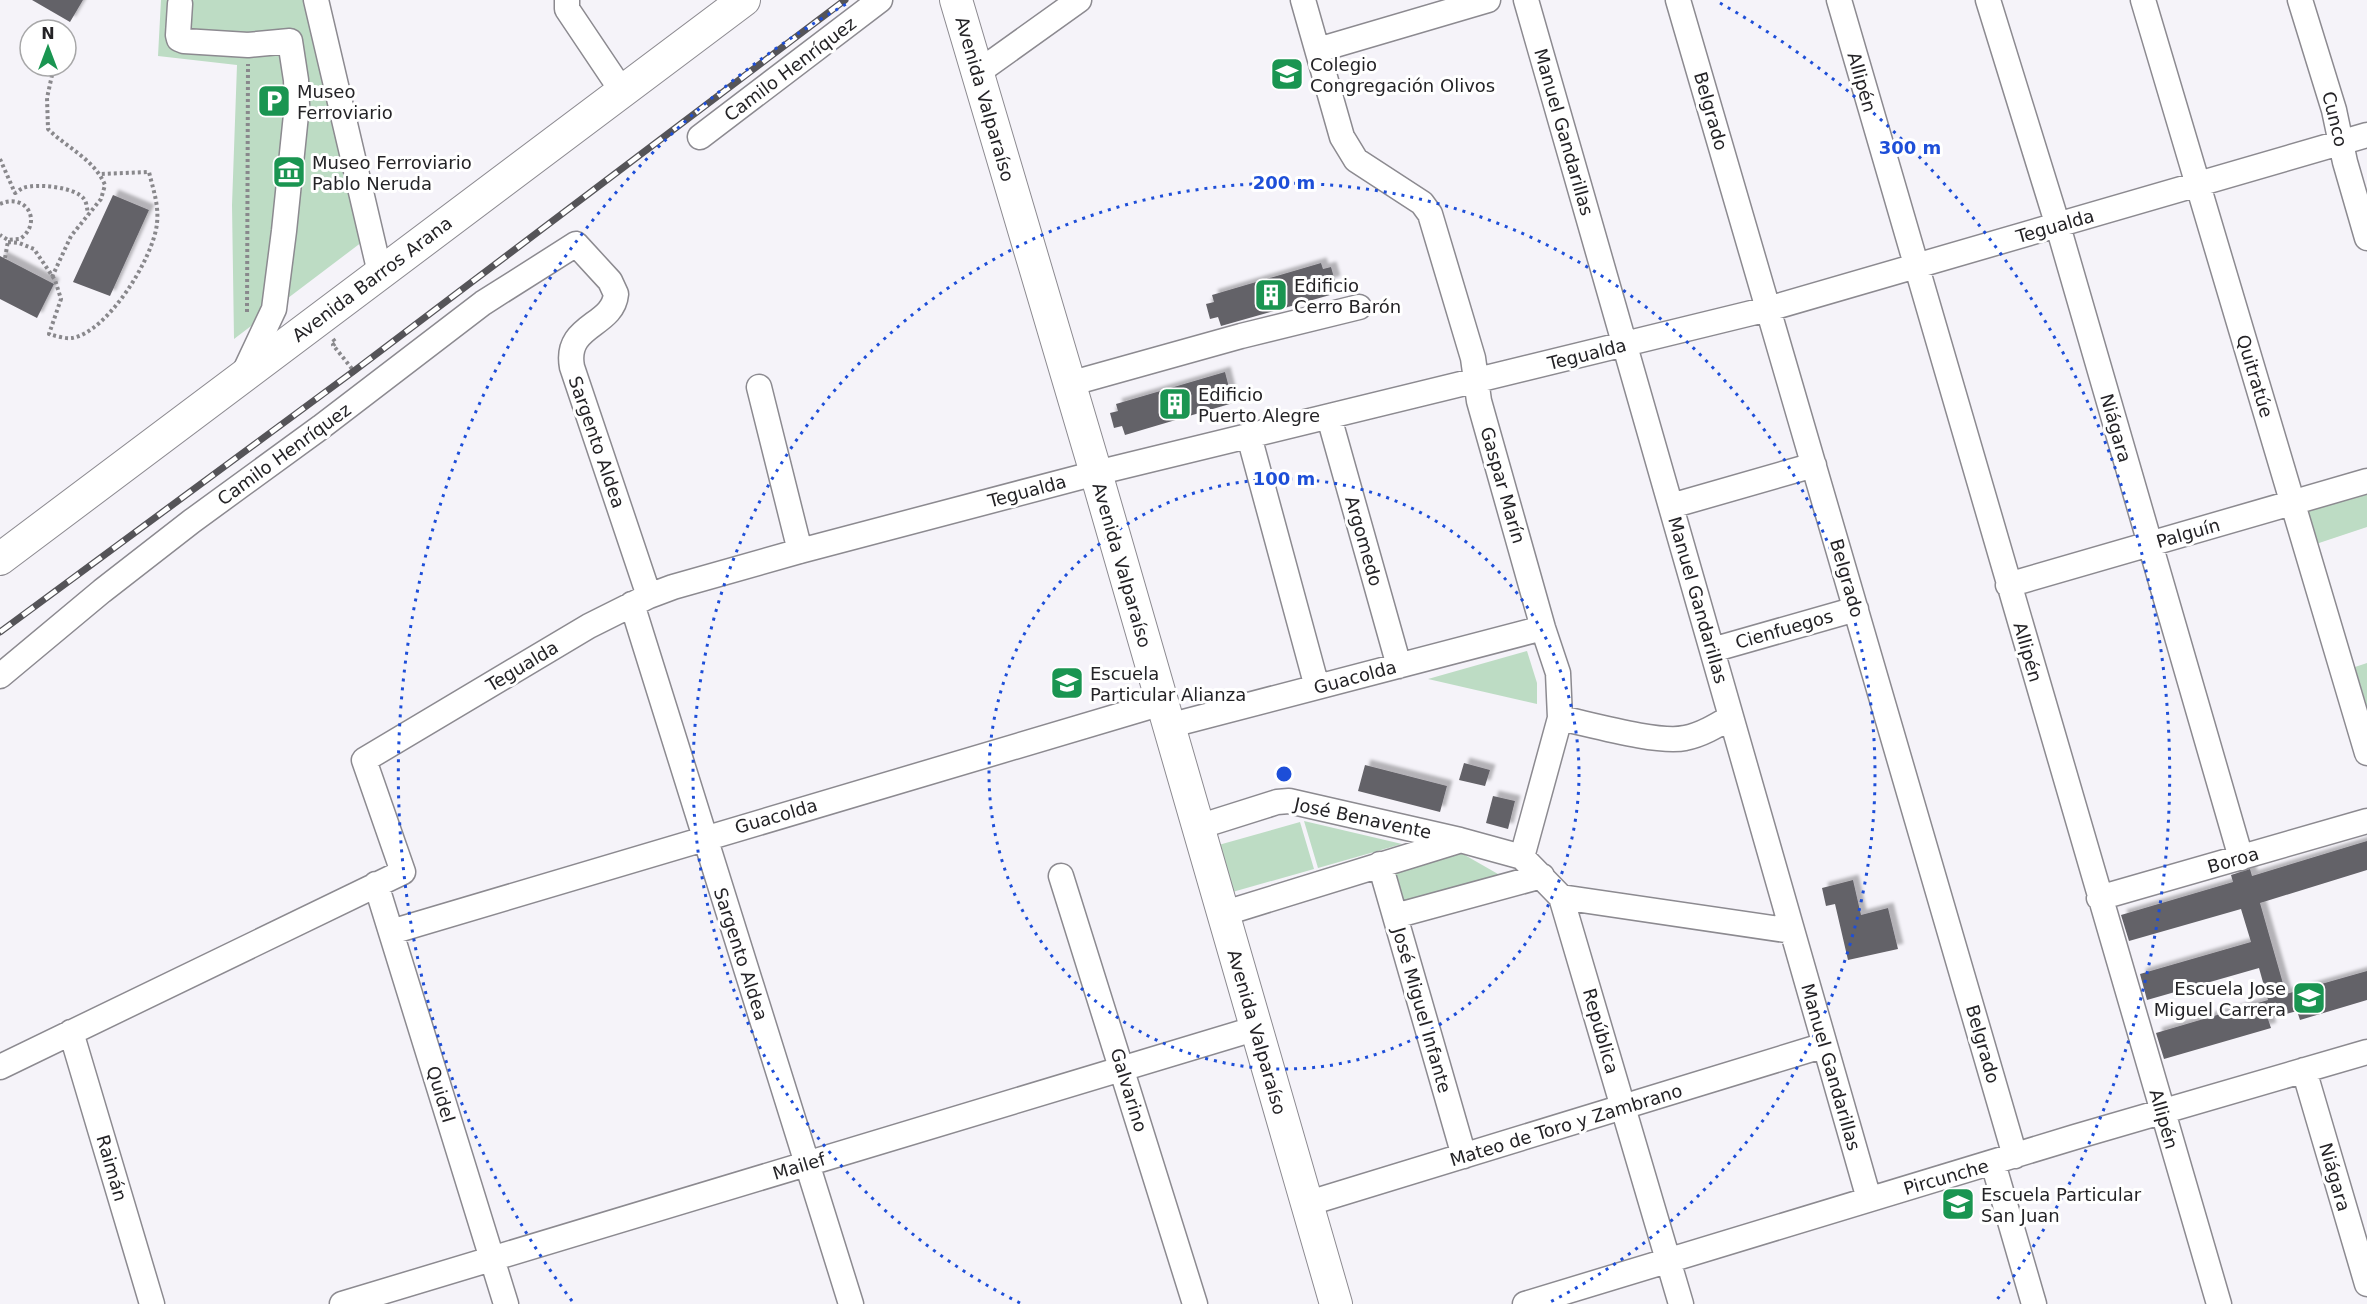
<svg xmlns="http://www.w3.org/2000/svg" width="2367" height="1304" font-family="'DejaVu Sans',sans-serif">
  <defs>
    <filter id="shadow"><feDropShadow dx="5.5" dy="-5.5" stdDeviation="1.5" flood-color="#0004"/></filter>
  </defs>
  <rect width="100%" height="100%" fill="#f5f3f9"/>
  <path fill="#bddcc4" d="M161 0H312L362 242 234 339 232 205 237 65 158 56Z
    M2367 491V527L2316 544 2307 509Z
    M1527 651 1537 683V704L1428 679Z
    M2367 663V707L2355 667Z
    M1304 821 1402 844 1318 868Z
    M1300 822 1314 869 1229 893 1215 846Z
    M1456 850 1505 878 1391 911 1380 871Z"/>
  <path fill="#646268" filter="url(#shadow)" d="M32 0H83L70 22Z
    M113 195 149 210 110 296 73 282Z
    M0 256 54 284 37 318 0 299Z
    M1321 263 1323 269 1331 267 1335 281 1327 284 1330 295 1221 326 1218 317 1210 319 1206 304 1214 302 1212 295Z
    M1225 372 1233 403 1125 435 1122 426 1114 428 1110 413 1118 411 1116 404Z
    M1464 763 1490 770 1485 786 1459 780Z
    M1365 765 1447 786 1440 812 1358 791Z
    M1493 796 1515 801 1508 829 1486 823Z
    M2367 841V870L2260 903 2286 994 2367 971V1000L2300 1020 2297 1011 2268 1019 2271 1028 2164 1059 2156 1033 2268 1000 2259 968 2147 1000 2140 974 2251 942 2241 909 2129 941 2121 915 2233 882 2231 875 2250 869 2252 876Z
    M1853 880 1861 915 1888 908 1898 949 1848 960 1835 904 1826 906 1822 888Z"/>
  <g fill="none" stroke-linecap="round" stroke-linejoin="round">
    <defs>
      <path id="minor" d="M316 0 380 273
        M567 0V9L622 91
        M1303 0 1342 137 1356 160 1422 203 1430 214 1473 358 1479 401 1543 628 1558 673 1560 718 1522 857
        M1526 0 1869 1199
        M1678 0 2015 1156
        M1839 0 2219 1304
        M1988 0 2058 226 2241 858
        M2143 0 2367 753
        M2300 0 2334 110 2345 162 2367 238
        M180 4 178 35 179 39 184 41 248 45 290 41 296 80 297 105 284 231 274 309 242 377
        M1318 50 1488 0
        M977 73 1079 0
        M700 137 880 0
        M1069 384 1241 336 1359 307
        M759 387 800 551
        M1329 417 1399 666
        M1249 436 1317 687
        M1671 506 1814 465
        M2008 585 2367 481
        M632 604 851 1304
        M1712 650 1856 609
        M0 676 102 591 192 521 321 427 483 303 576 244 610 281 616 294C613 327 564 324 572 367L649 596
        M1560 718C1589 724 1659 744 1685 738 1701 735 1716 726 1731 717
        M1168 726 1543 628
        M1198 827 1277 802 1289 801 1460 840 1522 857 1561 897 1792 931
        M1380 864 1464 1156
        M1061 876 1195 1304
        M376 884 506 1304
        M1561 897 1681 1304
        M2099 898 2367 821
        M1222 914 1458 841
        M1395 916 1542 876
        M391 932 1162 703
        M71 1032 152 1304
        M0 1067 403 872 364 760 589 626 649 596 673 587 800 551 1096 473 1768 309 2367 135
        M2304 1070 2367 1284
        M1993 1163 2034 1304
        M1306 1204 1825 1045
        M342 1304 1257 1028
        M1525 1304 2075 1137 2367 1052"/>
      <path id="major" d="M956 0 1096 473 1336 1304
        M0 559 744 0"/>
    </defs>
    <use href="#minor" stroke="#8c8a90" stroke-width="27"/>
    <use href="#major" stroke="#8c8a90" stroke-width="34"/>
    <path stroke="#89888c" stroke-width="4" stroke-dasharray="3 3" stroke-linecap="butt" d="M0 159 15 193C18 192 20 189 23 188 36 183 76 187 84 199 87 203 87 209 88 214
      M0 204C27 192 43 223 20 239L8 240 0 235
      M8 242 19 243 34 249 55 280 61 299 49 334C56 336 66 339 72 338 108 332 154 257 157 223 159 205 153 189 149 172L100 174
      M5 258 8 241
      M52 277 71 236 101 199 105 185C94 159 67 148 48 129L47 98 54 66
      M247 312 248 64
      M333 339 336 343 333 345 357 375"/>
    <use href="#minor" stroke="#fff" stroke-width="24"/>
    <use href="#major" stroke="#fff" stroke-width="32"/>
    <defs>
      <path id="rail" d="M0 632 354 371 845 0"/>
    </defs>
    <use href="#rail" stroke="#555458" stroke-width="7"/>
    <use href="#rail" stroke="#fff" stroke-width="4.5" stroke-dasharray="14" stroke-linecap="butt"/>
  </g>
  <g fill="none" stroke="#1d4ed8" stroke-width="3" stroke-dasharray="3 6">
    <circle cx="1284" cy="774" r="295"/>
    <path d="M1020 1303A591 591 0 1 1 1548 1303"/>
    <path d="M572 1301A886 886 0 0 1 848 3M1720 3A886 886 0 0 1 1996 1301"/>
  </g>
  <defs>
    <symbol id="school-square" viewBox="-11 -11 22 22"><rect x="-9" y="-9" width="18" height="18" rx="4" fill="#1a9551" stroke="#fff"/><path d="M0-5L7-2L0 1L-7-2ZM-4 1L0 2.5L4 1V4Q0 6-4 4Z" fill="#fff"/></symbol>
    <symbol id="parking-square" viewBox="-11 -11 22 22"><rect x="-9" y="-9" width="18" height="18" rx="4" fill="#1a9551" stroke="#fff"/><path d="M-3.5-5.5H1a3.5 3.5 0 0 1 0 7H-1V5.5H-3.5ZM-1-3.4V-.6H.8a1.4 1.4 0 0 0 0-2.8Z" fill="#fff"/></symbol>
    <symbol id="museum-square" viewBox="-11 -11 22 22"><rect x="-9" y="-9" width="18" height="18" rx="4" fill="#1a9551" stroke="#fff"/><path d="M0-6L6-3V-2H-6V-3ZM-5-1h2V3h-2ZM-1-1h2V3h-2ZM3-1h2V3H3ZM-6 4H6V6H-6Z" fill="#fff"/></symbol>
    <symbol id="building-square" viewBox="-11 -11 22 22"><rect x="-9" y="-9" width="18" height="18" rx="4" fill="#1a9551" stroke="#fff"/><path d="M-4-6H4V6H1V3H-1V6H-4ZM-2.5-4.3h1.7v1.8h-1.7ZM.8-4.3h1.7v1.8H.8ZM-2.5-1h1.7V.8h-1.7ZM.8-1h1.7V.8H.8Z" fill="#fff"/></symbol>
  </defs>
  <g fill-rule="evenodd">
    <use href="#school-square" x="1268" y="55" width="38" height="38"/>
    <use href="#parking-square" x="255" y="82" width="38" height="38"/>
    <use href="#museum-square" x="270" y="153" width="38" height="38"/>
    <use href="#building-square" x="1252" y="276" width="38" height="38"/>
    <use href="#building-square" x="1156" y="385" width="38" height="38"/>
    <use href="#school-square" x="1048" y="664" width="38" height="38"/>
    <use href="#school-square" x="2290" y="979" width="38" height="38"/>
    <use href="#school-square" x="1939" y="1185" width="38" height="38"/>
  </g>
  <g text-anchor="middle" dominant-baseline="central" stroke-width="6" stroke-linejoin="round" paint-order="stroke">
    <g font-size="18" fill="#242326" stroke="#fff" text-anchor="start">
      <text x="1310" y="64">Colegio<tspan x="1310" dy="21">Congregación Olivos</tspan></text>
      <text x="297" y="91">Museo<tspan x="297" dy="21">Ferroviario</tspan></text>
      <text x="312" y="162">Museo Ferroviario<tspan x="312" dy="21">Pablo Neruda</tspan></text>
      <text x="1294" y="285">Edificio<tspan x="1294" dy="21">Cerro Barón</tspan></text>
      <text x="1198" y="394">Edificio<tspan x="1198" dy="21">Puerto Alegre</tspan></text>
      <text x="1090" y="673">Escuela<tspan x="1090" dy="21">Particular Alianza</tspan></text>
      <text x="2286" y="988" text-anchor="end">Escuela Jose<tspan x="2286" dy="21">Miguel Carrera</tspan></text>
      <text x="1981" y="1194">Escuela Particular<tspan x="1981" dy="21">San Juan</tspan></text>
    </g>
    <g font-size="18" fill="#242326" stroke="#fff">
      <text transform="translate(790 69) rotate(-37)">Camilo Henríquez</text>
      <text transform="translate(1862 82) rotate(74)">Allipén</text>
      <text transform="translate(985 99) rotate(74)">Avenida Valparaíso</text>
      <text transform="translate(1711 111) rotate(74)">Belgrado</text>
      <text transform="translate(2335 119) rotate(76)">Cunco</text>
      <text transform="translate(1564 132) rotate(74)">Manuel Gandarillas</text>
      <text transform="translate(2055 226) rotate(-16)">Tegualda</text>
      <text transform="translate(372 279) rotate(-37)">Avenida Barros Arana</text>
      <text transform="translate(1587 354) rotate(-14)">Tegualda</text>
      <text transform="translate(2255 376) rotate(73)">Quitratúe</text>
      <text transform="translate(2116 428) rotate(74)">Niágara</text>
      <text transform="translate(597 442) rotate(71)">Sargento Aldea</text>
      <text transform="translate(284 454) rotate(-36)">Camilo Henríquez</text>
      <text transform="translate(1503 485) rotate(74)">Gaspar Marín</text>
      <text transform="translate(1027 491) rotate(-15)">Tegualda</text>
      <text transform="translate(2188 533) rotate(-16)">Palguín</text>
      <text transform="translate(1364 541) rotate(74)">Argomedo</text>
      <text transform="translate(1122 565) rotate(74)">Avenida Valparaíso</text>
      <text transform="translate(1847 578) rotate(74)">Belgrado</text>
      <text transform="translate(1698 600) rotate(74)">Manuel Gandarillas</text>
      <text transform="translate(1784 629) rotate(-16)">Cienfuegos</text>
      <text transform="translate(2028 652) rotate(74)">Allipén</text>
      <text transform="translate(522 666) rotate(-31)">Tegualda</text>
      <text transform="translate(1355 677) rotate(-15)">Guacolda</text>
      <text transform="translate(776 816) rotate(-16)">Guacolda</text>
      <text transform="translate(1363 818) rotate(12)">José Benavente</text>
      <text transform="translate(2233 860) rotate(-16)">Boroa</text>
      <text transform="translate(741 954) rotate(72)">Sargento Aldea</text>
      <text transform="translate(1422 1010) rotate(74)">José Miguel Infante</text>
      <text transform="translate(1601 1031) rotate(74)">República</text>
      <text transform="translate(1257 1032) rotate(74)">Avenida Valparaíso</text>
      <text transform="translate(1983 1044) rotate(74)">Belgrado</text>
      <text transform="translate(1831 1067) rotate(74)">Manuel Gandarillas</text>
      <text transform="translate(1129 1090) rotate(73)">Galvarino</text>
      <text transform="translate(441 1094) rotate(73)">Quidel</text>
      <text transform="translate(2164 1119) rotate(74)">Allipén</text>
      <text transform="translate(1566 1125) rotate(-17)">Mateo de Toro y Zambrano</text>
      <text transform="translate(799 1166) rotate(-17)">Mailef</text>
      <text transform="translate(112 1168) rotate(74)">Raimán</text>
      <text transform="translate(1946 1177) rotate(-16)">Pircunche</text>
      <text transform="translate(2335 1177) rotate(74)">Niágara</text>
    </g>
  </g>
  <circle cx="1284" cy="774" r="9" fill="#1d4ed8" stroke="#fff" stroke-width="3"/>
  <g font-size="18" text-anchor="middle" font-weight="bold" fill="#1d4ed8" stroke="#fff" stroke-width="6" stroke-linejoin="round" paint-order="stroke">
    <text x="1910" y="154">300 m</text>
    <text x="1284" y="189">200 m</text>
    <text x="1284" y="485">100 m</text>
  </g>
  <g transform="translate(48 48)"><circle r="28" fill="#ffffff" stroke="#a7a7a8" stroke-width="1.5"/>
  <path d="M0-4.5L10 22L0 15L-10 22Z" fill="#1a9551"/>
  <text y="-9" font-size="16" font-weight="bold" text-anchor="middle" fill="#242326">N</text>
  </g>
</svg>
